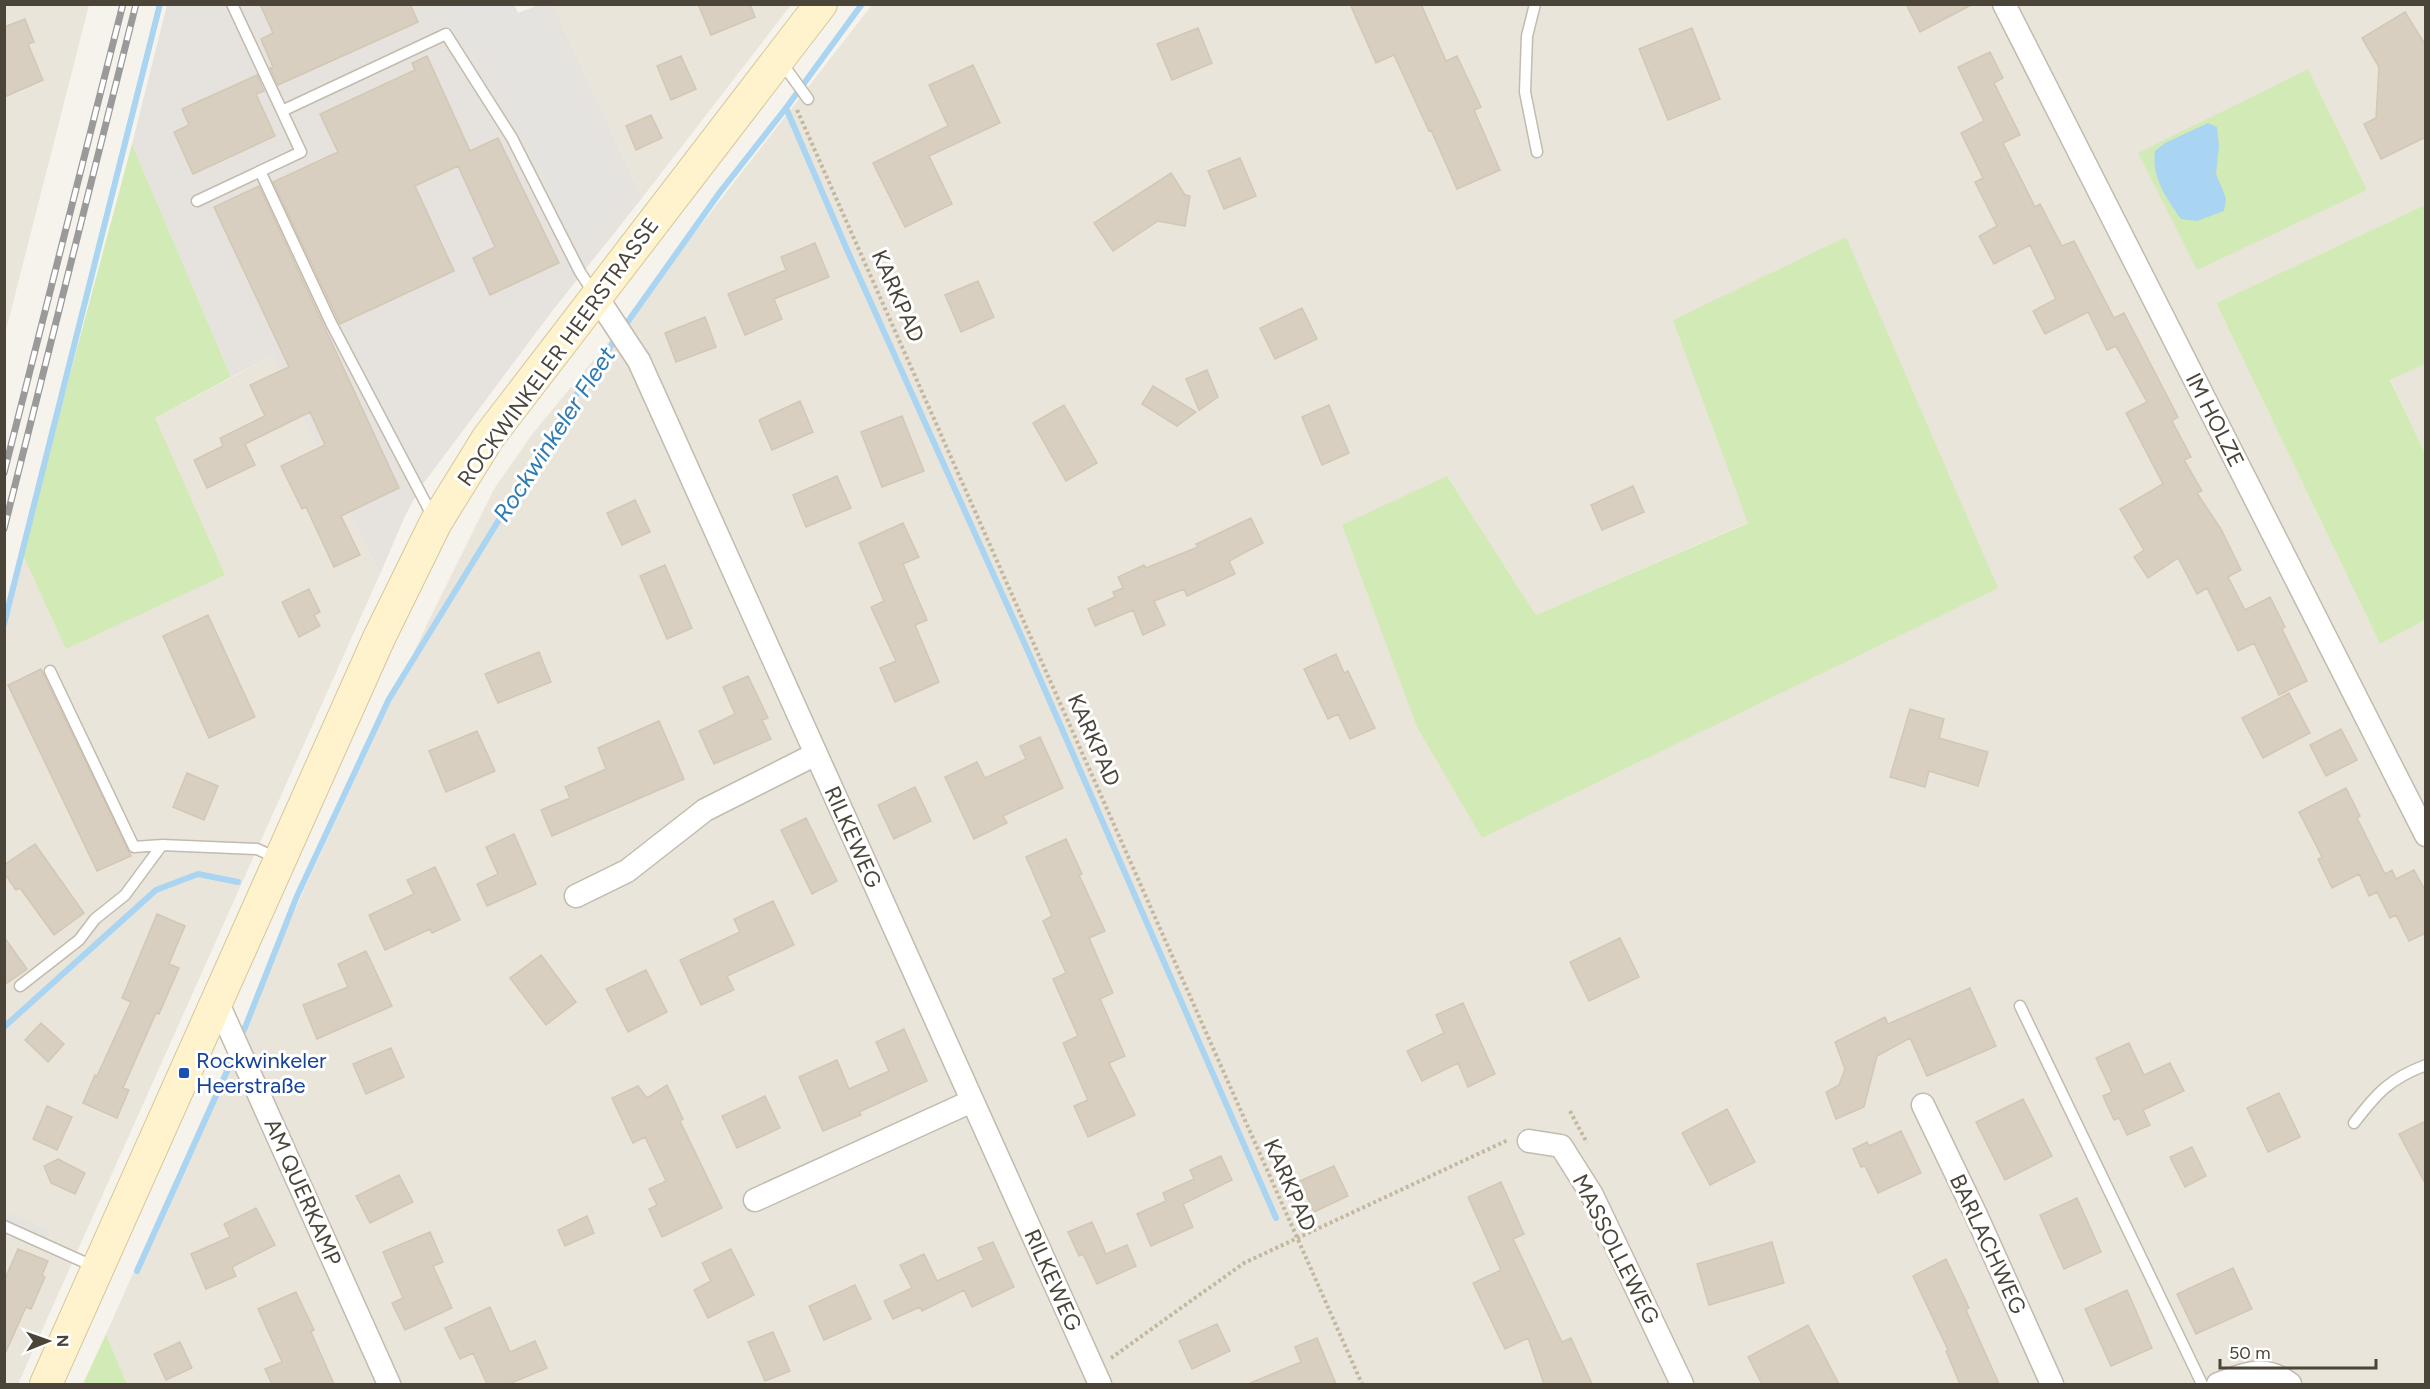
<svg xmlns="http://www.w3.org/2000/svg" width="2430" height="1389" font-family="Figtree,sans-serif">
  <rect width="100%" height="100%" fill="#f6f3ec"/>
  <path fill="#eae5da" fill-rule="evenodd" d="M5 5H89L5 334Z
    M553 5H791L642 198Z
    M872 5H2425V205L2216 303 2380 644 2425 620V1384H127L106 1334 308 881 427 624 494 489 533 433 630 316ZM1674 320 1998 588 1417 727 1447 476 1536 615 1749 522Z
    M272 356 380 574 18 1384H5V619L22 553 66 648 155 418Z
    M2425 364V453L2390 379Z"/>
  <path fill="#e6e2dd" d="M514 4 518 13 539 5H553L642 198 553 310 420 488 406 514 380 574 272 356 231 377 132 144 167 5Z"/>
  <path fill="#d2eab5" d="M2308 69 2367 190 2197 270 2138 153Z
    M132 144 231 377 155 418 225 575 66 649 22 553Z
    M2425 205V364L2390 380 2425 453V620L2380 644 2216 303Z
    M1846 237 1998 588 1482 838 1417 727 1342 525 1447 476 1536 615 1748 523 1673 320Z
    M106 1334 127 1384H83Z"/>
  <path fill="#e5e3e0" d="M448 5H511L517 16 540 18 620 188 576 242 490 52 463 40Z
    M5 1211 50 1231 47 1238 5 1220Z"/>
  <path fill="#a9d4f2" d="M2208 123 2217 127 2219 146 2216 174 2226 198 2224 211 2197 221 2181 219C2167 199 2151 177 2155 151L2165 143Z"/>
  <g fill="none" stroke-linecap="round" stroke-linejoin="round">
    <path stroke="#a9d4f2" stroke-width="6" d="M786 108 848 252 1027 649 1276 1218
      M624 327 720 192 786 108 862 4
      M4 624 160 4
      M4 1027 156 890 198 874 238 882
      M244 1030 297 896 389 699 570 404 618 336
      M137 1271 234 1056"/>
  </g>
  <path fill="#d8cfc1" stroke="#d3c7b4" stroke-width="1.5" d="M260 4H410L418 22 278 85 270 68 273 67 261 39 273 33Z
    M698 4H750L755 17 711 35Z
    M1350 4H1421L1446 61 1457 56 1481 107 1474 110 1500 170 1457 189 1431 130 1429 131 1394 55 1376 63Z
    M1906 4H1973L1920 32Z
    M2405 12 2426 46V137L2381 159 2364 124 2376 118 2379 67 2362 38Z
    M25 19 34 42 28 44 43 80 4 97V27Z
    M1198 28 1212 63 1172 80 1157 44Z
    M1692 28 1720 99 1668 120 1639 49Z
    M1990 52 2003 78 1994 83 2020 135 2003 143 2035 207 2040 204 2062 246 2074 241 2114 318 2124 313 2136 336 2178 417 2172 421 2191 457 2184 460 2202 491 2197 493 2221 529 2241 570 2228 577 2245 610 2270 597 2285 627 2282 629 2307 681 2279 695 2254 643 2238 651 2207 588 2197 594 2178 558 2148 578 2134 557 2144 550 2120 509 2163 484 2126 413 2147 402 2116 346 2107 350 2088 312 2045 334 2033 311 2056 299 2030 245 1994 264 1979 236 1997 226 1975 182 1983 178 1961 133 1984 121 1958 67Z
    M427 56 470 151 498 138 559 263 490 295 473 258 495 247 458 166 415 186 454 271 340 324 273 182 338 152 320 114 415 70 412 63Z
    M681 56 696 89 671 100 657 66Z
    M973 65 1000 123 929 156 952 204 905 227 873 163 948 126 929 85Z
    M257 75 264 91 256 94 275 136 193 174 174 132 189 125 182 109Z
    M651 115 662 138 636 150 626 126Z
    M1240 158 1256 196 1224 209 1208 171Z
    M1171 173 1185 195 1190 196 1185 226 1158 221 1113 251 1094 223Z
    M259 186 399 488 341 516 360 555 334 567 306 507 302 509 281 466 325 445 310 412 245 444 255 465 207 488 194 460 223 446 220 438 265 416 250 385 289 367 214 207Z
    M815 243 829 277 774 299 782 319 745 335 728 294 786 270 781 257Z
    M978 281 994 317 961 332 945 295Z
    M1302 308 1317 339 1275 359 1260 328Z
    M705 317 716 347 676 362 665 333Z
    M1207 370 1218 397 1199 410 1186 379Z
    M1153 386 1196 412 1177 426 1142 404Z
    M800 401 813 432 772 450 759 420Z
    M1064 405 1097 463 1066 481 1033 423Z
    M1329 405 1349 453 1322 465 1302 417Z
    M902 416 924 471 882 487 861 432Z
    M837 476 851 508 806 527 793 495Z
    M1633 486 1644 512 1602 530 1591 505Z
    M635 500 650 532 622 545 607 513Z
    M1251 518 1263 543 1229 561 1235 574 1187 596 1184 589 1154 601 1165 625 1143 635 1133 610 1095 626 1088 609 1115 597 1113 592 1123 588 1118 577 1144 565 1146 568 1198 547 1196 544Z
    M903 523 919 557 903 564 927 620 915 625 939 682 895 702 880 668 896 661 871 607 884 601 859 543Z
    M665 565 692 628 667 639 640 576Z
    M309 589 320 612 314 615 320 626 299 637 282 602Z
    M208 615 255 717 209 738 163 636Z
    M539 652 551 682 498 703 485 674Z
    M1336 654 1344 673 1348 671 1375 728 1350 739 1338 714 1328 719 1304 669Z
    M41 669 131 856 97 871 8 685Z
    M748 676 768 718 762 720 771 739 714 764 699 731 735 714 723 687Z
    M2289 693 2310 733 2263 758 2242 718Z
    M1910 709 1944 719 1939 738 1988 752 1978 786 1929 771 1925 787 1890 777Z
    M659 721 684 779 552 836 541 810 570 798 565 787 606 769 598 748Z
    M2341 729 2357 760 2326 776 2310 745Z
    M477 731 495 771 446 792 429 751Z
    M1040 737 1063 788 1003 816 1007 823 974 839 945 777 977 762 985 778 1026 759 1020 746Z
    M187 773 218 786 204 820 173 807Z
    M915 787 931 821 894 839 878 805Z
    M2346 788 2360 816 2357 818 2385 874 2392 870 2396 879 2414 870 2426 892V933L2409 941 2396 915 2390 918 2377 892 2369 896 2359 874 2332 888 2318 859 2322 857 2299 812Z
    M806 818 837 881 812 894 781 830Z
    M514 834 536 884 487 906 477 884 498 874 486 847Z
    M1066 839 1082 874 1079 875 1105 931 1089 938 1113 993 1100 999 1125 1056 1109 1063 1135 1115 1088 1137 1074 1106 1088 1100 1063 1043 1078 1036 1053 979 1066 973 1043 921 1052 916 1026 857Z
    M35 844 84 913 54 935 20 888 16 890 4 873V865Z
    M435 867 460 920 432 933 430 929 385 950 369 915 414 894 407 880Z
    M773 901 794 945 727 976 734 990 701 1005 680 960 740 932 734 919Z
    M157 914 185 926 169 964 179 968 159 1014 156 1013 123 1088 129 1090 117 1118 83 1103 95 1075 97 1076 131 1002 122 998Z
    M4 937 27 969 4 985Z
    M1620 938 1639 977 1589 1001 1570 962Z
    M366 951 392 1006 317 1039 303 1005 348 987 338 964Z
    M541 955 576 1002 546 1025 510 978Z
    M646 970 667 1012 628 1032 606 989Z
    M1970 988 1996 1046 1927 1076 1910 1038 1877 1056 1864 1107 1836 1119 1826 1092 1839 1085 1845 1069 1835 1042 1885 1017 1888 1024Z
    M1463 1003 1495 1074 1468 1087 1458 1063 1422 1081 1407 1051 1444 1033 1436 1015Z
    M41 1023 64 1044 48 1062 25 1040Z
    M904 1029 927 1081 859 1112 861 1115 823 1131 799 1077 837 1060 849 1089 889 1071 876 1042Z
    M2129 1043 2144 1075 2170 1063 2184 1091 2143 1110 2150 1125 2127 1135 2119 1118 2114 1120 2103 1096 2112 1092 2096 1058Z
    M391 1048 404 1077 366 1094 353 1064Z
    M667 1085 683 1119 680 1121 722 1208 662 1237 649 1209 657 1205 649 1189 666 1181 645 1137 633 1143 612 1098 638 1086 647 1098Z
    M2279 1093 2300 1137 2268 1152 2247 1108Z
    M765 1096 780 1128 737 1148 722 1116Z
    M2023 1099 2052 1156 2005 1180 1976 1122Z
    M47 1106 72 1117 57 1150 33 1139Z
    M1727 1109 1755 1162 1710 1185 1682 1133Z
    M2426 1121V1185L2399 1134Z
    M1901 1131 1921 1173 1878 1193 1865 1166 1861 1167 1853 1149 1867 1142 1869 1146Z
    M2192 1147 2206 1176 2185 1187 2170 1157Z
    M1221 1156 1232 1180 1183 1204 1193 1227 1151 1246 1137 1214 1166 1201 1163 1193 1194 1179 1190 1170Z
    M58 1159 85 1173 75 1194 51 1183 44 1166Z
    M1334 1166 1348 1196 1314 1212 1300 1181Z
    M399 1175 413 1202 370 1223 356 1196Z
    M1501 1182 1524 1234 1513 1239 1562 1342 1571 1338 1592 1384H1544L1528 1338 1505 1349 1473 1283 1501 1270 1468 1197Z
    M2077 1198 2101 1252 2064 1269 2040 1215Z
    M256 1208 275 1245 232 1267 236 1276 206 1289 191 1254 230 1237 224 1224Z
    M587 1216 594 1233 565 1246 558 1230Z
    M1092 1222 1106 1254 1127 1245 1136 1266 1097 1284 1083 1254 1079 1256 1068 1232Z
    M430 1232 443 1262 433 1266 452 1308 405 1330 392 1303 403 1298 383 1252Z
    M993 1242 1014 1287 972 1307 964 1290 922 1311 920 1307 893 1319 884 1301 912 1288 900 1265 924 1254 937 1281 984 1260 978 1248Z
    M1772 1242 1784 1283 1709 1305 1697 1264Z
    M18 1249 48 1261 42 1275 45 1277 31 1309 26 1307 4 1356V1281Z
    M731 1249 754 1295 708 1318 694 1290 711 1281 702 1263Z
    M1946 1259 1969 1308 1966 1310 1999 1384H1960L1946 1351 1948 1350 1913 1276Z
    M2233 1268 2252 1309 2196 1334 2177 1294Z
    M855 1285 871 1319 824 1340 809 1306Z
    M2127 1290 2152 1348 2111 1366 2085 1309Z
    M296 1292 314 1330 311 1332 334 1384H272L265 1369 282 1362 258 1309Z
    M490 1307 510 1352 535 1341 547 1368 509 1384H487L473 1353 460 1359 445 1328Z
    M1217 1324 1230 1351 1192 1369 1179 1341Z
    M1808 1325 1839 1384H1762L1748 1357Z
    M773 1332 790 1371 765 1381 748 1342Z
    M1317 1338 1336 1384H1248L1301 1362 1295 1347Z
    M180 1342 192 1368 166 1380 154 1354Z"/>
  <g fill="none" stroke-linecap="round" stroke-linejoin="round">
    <defs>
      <path id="service" d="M1535 4 1527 36 1525 92 1537 152
        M782 63 808 99
        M282 111 446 34 512 138 580 272 595 295
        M260 171 331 323 433 517
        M197 201 301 152 232 4
        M50 671 134 847 162 845 257 849 279 859
        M20 986 79 940 95 919 125 895 162 845
        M2020 1006 2202 1384
        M2354 1123C2377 1093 2389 1079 2426 1065
        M4 1226 95 1267"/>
      <path id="minor" d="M2004 4 2426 835
        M596 296 639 361 1100 1384
        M576 896 627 871 705 810 816 754
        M216 999 389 1384
        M1923 1105 1976 1215 2052 1384
        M1529 1141 1561 1146 1592 1195 1682 1384
        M755 1200 972 1101
        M2218 1384C2246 1374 2264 1364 2290 1384"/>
      <path id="secondary" d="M46 1384 379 638 436 522 488 438 821 4"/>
    </defs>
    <use href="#service" stroke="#c2bbae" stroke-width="13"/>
    <use href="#minor" stroke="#c2bbae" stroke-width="25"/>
    <use href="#secondary" stroke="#d6c79b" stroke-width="34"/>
    <path stroke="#c4b79f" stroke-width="4" stroke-dasharray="3 3" stroke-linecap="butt" d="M797 110 1362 1384
      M1570 1111 1587 1143
      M1111 1358 1244 1263 1508 1140"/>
    <use href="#service" stroke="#fff" stroke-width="10"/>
    <use href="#minor" stroke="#fff" stroke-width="22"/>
    <use href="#secondary" stroke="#fff3cd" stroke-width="32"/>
    <defs>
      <path id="rail" d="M4 473 123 4
        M4 529 136 4"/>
    </defs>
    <use href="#rail" stroke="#9a9a9a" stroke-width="7"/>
    <use href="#rail" stroke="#fff" stroke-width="4.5" stroke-dasharray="14" stroke-linecap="butt"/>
  </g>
  <rect fill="#1a4fb4" stroke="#fff" stroke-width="2" x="178" y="1067" width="12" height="12" rx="3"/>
  <g text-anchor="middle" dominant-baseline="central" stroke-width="6" stroke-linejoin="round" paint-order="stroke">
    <g font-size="22" fill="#4b4439" stroke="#fff">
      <text transform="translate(898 296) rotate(66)">KARKPAD</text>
      <text transform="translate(558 352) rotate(-54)">ROCKWINKELER HEERSTRASSE</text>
      <text transform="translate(2215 420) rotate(63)">IM HOLZE</text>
      <text transform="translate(1094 740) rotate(66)">KARKPAD</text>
      <text transform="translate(853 837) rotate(66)">RILKEWEG</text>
      <text transform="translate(1290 1185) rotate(66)">KARKPAD</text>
      <text transform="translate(303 1192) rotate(66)">AM QUERKAMP</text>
      <text transform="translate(1988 1244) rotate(65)">BARLACHWEG</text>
      <text transform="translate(1616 1249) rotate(63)">MASSOLLEWEG</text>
      <text transform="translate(1053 1280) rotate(66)">RILKEWEG</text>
    </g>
    <g font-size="22" fill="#164399" stroke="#fff" text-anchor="start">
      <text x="196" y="1060">Rockwinkeler<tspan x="196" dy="25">Heerstraße</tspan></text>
    </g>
    <g font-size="24" font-style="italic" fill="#2e7ab2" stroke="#fff">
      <text transform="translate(554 434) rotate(-57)">Rockwinkeler Fleet</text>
    </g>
  </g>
  <rect width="2430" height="1389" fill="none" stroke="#4b4439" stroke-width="12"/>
  <g transform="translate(48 1341) rotate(89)" stroke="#ffffff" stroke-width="4.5" paint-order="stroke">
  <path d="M0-4.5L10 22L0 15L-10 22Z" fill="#4b4439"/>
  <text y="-9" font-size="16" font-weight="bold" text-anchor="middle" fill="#4b4439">N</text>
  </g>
  <path d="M2220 1359v9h156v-9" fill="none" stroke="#4b4439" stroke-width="3"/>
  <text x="2229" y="1359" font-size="18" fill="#4b4439" stroke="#ffffff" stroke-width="4.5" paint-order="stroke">50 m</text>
</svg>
